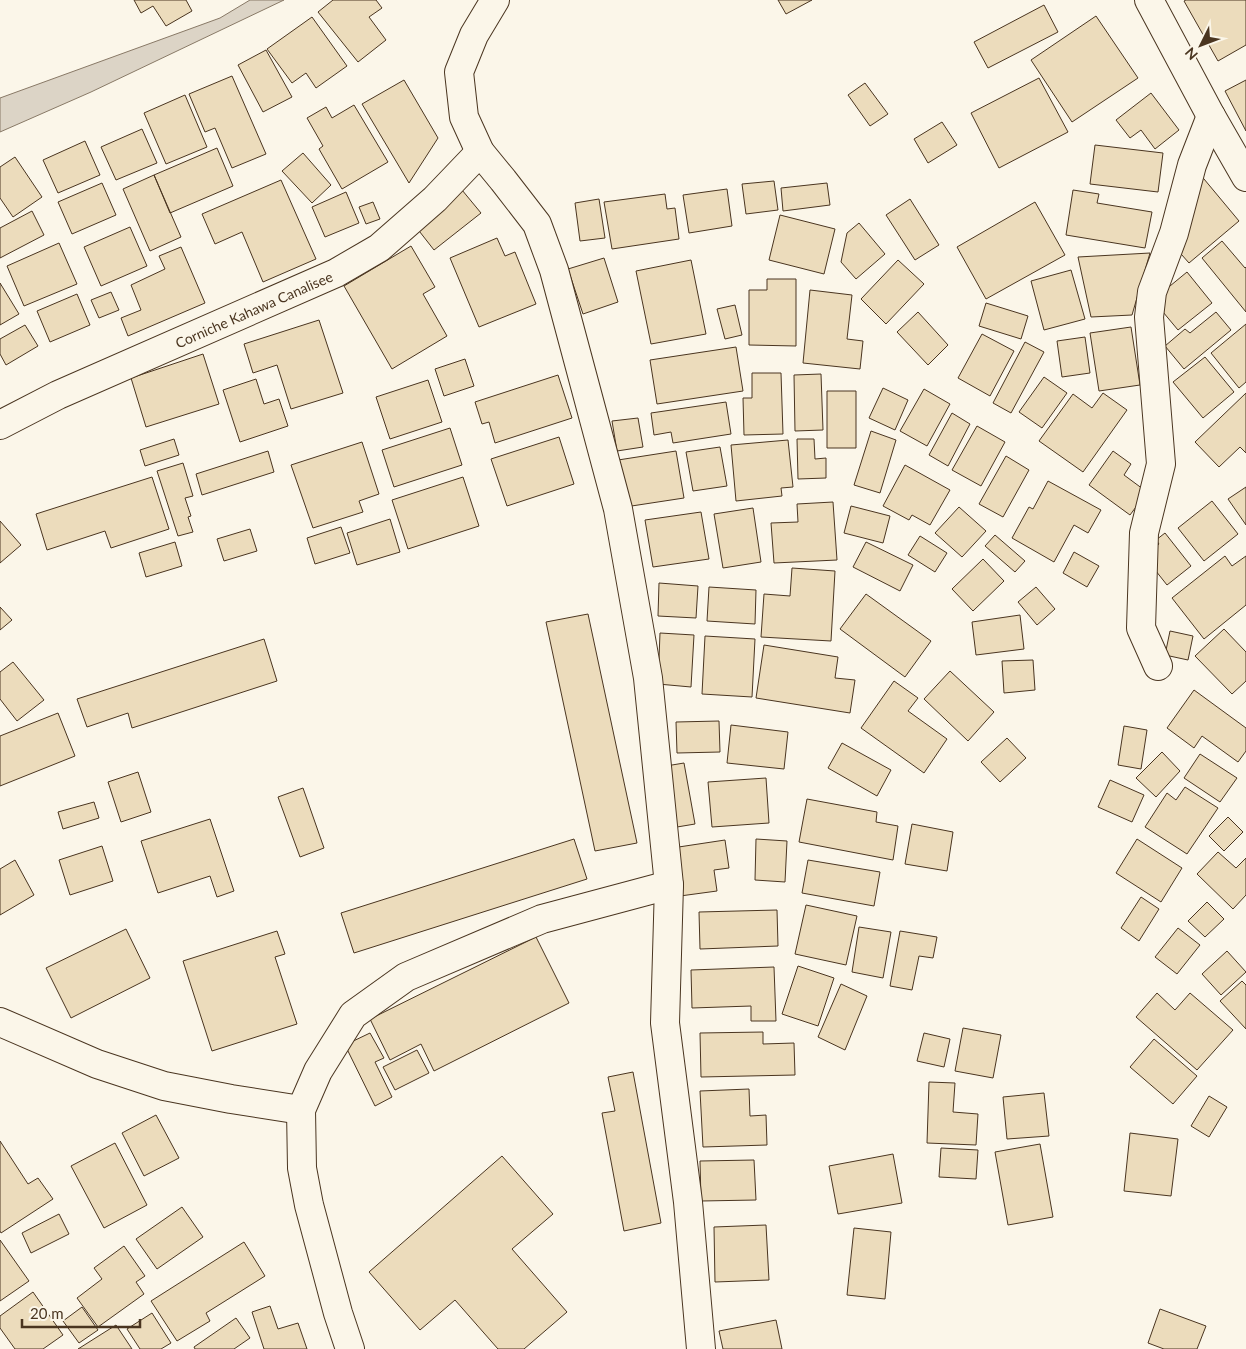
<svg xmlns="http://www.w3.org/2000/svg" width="1246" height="1349" font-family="Lato,sans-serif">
  <rect width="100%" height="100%" fill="#fbf6e9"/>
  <path fill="#dcd4c6" stroke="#887966" d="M250 0H284L91 92 0 132V98L220 18Z"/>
  <path fill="#ecdcbc" stroke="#4a3520" d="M134 0H186L192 11 166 26 153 6 141 13Z
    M333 0H376L382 8 369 17 386 40 358 62 318 12Z
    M778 0H812L786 14Z
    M1186 0H1246V45L1218 61 1184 1Z
    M1044 5 1058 32 988 68 974 42Z
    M1096 16 1138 78 1072 122 1031 60Z
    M312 17 347 66 316 88 306 73 292 83 267 49Z
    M266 50 292 97 263 112 238 65Z
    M232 76 266 154 232 168 215 128 205 132 189 94Z
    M1039 78 1068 132 999 168 971 113Z
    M404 80 438 138 409 183 362 104Z
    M1246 80V131L1225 91Z
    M865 83 888 114 870 126 848 95Z
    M1151 93 1179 130 1155 149 1141 130 1130 138 1116 120Z
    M185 95 207 147 166 164 144 113Z
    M354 105 388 162 342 189 319 149 323 146 307 118 326 107 332 118Z
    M942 122 957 145 928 163 914 139Z
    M142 129 157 163 116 180 101 147Z
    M85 141 100 175 58 193 43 160Z
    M1095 145 1163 153 1158 192 1090 184Z
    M217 148 233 186 170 213 154 175Z
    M303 153 331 185 312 203 282 171Z
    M15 157 42 197 13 217 0 198V167Z
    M1199 173 1239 221 1189 263 1174 246Z
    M154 175 181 237 150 251 123 189Z
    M281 180 316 259 263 282 242 232 215 244 202 214Z
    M774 181 778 210 746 214 742 184Z
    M102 183 116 215 72 234 58 202Z
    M827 183 830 205 783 211 781 188Z
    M727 189 732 226 689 233 683 195Z
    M462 190 481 213 434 250 416 227Z
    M1073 190 1099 194 1097 203 1152 212 1145 248 1066 235Z
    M346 192 359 223 325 237 312 207Z
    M665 194 667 209 675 208 679 239 612 249 604 202Z
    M599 199 605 238 580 241 575 203Z
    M910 199 939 245 915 260 886 215Z
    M373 202 380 219 366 224 359 207Z
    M1035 202 1065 255 986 299 957 247Z
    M32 211 44 235 0 258V228Z
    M780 215 835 229 824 274 769 260Z
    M859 223 885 254 856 279 841 262 847 233Z
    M130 227 147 266 101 286 84 247Z
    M497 238 505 256 515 252 536 304 479 327 450 258Z
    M1222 241 1245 268 1246 267V312L1202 258Z
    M59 243 77 284 24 306 7 266Z
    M411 246 435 287 423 294 447 336 392 369 344 286Z
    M181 247 205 303 128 336 121 318 141 310 131 285 165 269 159 256Z
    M1150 253 1132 315 1091 317 1078 257Z
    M604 258 618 302 583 314 568 269Z
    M691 260 706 334 651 344 636 271Z
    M898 260 924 284 886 324 861 299Z
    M1071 270 1085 319 1044 330 1031 281Z
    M1187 272 1212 303 1178 330 1153 300Z
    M767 279H796V346L749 345V290H767Z
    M0 283 19 314 0 325Z
    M810 290 852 295 847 339 863 341 860 369 803 363Z
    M111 292 119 310 99 318 91 300Z
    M77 294 90 325 50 342 37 311Z
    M986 303 1028 316 1021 339 979 326Z
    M735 305 742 335 725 339 717 309Z
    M918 312 948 345 928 365 897 332Z
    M1216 312 1231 330 1184 369 1165 346 1185 329 1190 333Z
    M319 320 343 393 291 409 277 365 253 373 244 344Z
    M1246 324V382L1239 388 1211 353Z
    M25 325 38 346 6 365 0 354V339Z
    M1131 327 1140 385 1099 391 1090 333Z
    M982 334 1014 351 990 396 958 378Z
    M1085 337 1090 373 1062 377 1057 341Z
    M1025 342 1044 352 1011 413 993 403Z
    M736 347 743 391 657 404 650 360Z
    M203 354 219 404 146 427 131 378Z
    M1205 357 1234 392 1203 418 1173 382Z
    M465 359 474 386 444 396 435 369Z
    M752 373H781L783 434 744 435 743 398H752Z
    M821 374 823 430 795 431 794 375Z
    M558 375 572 418 495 443 489 422 482 424 475 402Z
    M1044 377 1067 393 1042 428 1019 412Z
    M256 379 264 404 279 399 288 426 240 442 223 390Z
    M428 380 442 422 390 439 376 397Z
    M883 388 908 400 895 430 869 418Z
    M924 389 950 404 927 446 900 431Z
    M827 391H856V448H827Z
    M1103 393 1127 410 1083 472 1039 441 1073 394 1092 408Z
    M1246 393V453L1240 447 1219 467 1195 442Z
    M726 402 731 434 673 443 671 432 654 435 651 413Z
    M952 413 970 424 948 466 929 455Z
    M638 418 643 447 617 451 612 421Z
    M977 426 1005 442 981 486 952 470Z
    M450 428 462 465 394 487 382 450Z
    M871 431 896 440 880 493 854 485Z
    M559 437 574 484 507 506 491 459Z
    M174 439 179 455 145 466 140 450Z
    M797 439H814L815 459 826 458V478L798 479Z
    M788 440 793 487 781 488 782 496 736 501 731 445Z
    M362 442 379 494 359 501 363 512 313 528 291 465Z
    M720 447 727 486 693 491 686 452Z
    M268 451 274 472 202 495 196 474Z
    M676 451 684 498 625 507 618 460Z
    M1113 451 1131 464 1124 475 1147 492 1130 515 1089 485Z
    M1006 456 1029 470 1003 517 979 504Z
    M183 463 193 496 185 498 191 516 188 517 193 532 178 536 157 471Z
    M905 465 950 490 930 525 912 515 909 520 883 506Z
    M152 477 169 529 111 548 105 531 47 550 36 514Z
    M463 477 479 526 408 549 392 500Z
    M1048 481 1101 510 1088 533 1074 525 1054 562 1012 538 1029 507 1033 509Z
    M1246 487V525L1228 499Z
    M1212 501 1238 534 1204 561 1178 528Z
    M833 502 837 560 774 563 771 523 798 522 797 504Z
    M851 506 890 516 883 543 844 533Z
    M959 507 986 531 962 557 935 533Z
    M753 508 761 562 723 568 714 514Z
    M701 512 709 559 653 567 645 520Z
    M390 519 400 552 357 565 347 533Z
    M0 521 21 545 0 563Z
    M341 527 350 553 315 564 307 538Z
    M250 529 257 551 224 561 217 539Z
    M1165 533 1191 566 1167 585 1144 556 1159 544 1156 540Z
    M995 535 1025 561 1015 572 985 546Z
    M920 536 947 553 935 572 908 555Z
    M175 542 182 566 146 577 139 553Z
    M866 542 913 565 900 591 853 567Z
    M1074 552 1099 566 1087 587 1063 573Z
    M1225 556 1232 566 1246 556V605L1204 639 1172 598Z
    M983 559 1004 581 973 611 952 589Z
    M792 568 835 571 831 641 761 637 764 594 790 596Z
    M659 583 698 586 696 618 658 616Z
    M709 587 756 590 755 624 707 621Z
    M1036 587 1055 609 1037 625 1018 602Z
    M866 594 931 641 905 677 840 629Z
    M0 607 12 620 0 630Z
    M588 614 637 843 595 851 546 622Z
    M1020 615 1024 649 976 655 972 622Z
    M1224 629 1246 652V681L1232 694 1195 656Z
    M1170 631 1193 636 1188 660 1165 655Z
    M660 633 694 635 691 687 658 684Z
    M705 636 755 639 752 697 702 694Z
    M264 639 277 681 132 728 128 713 87 727 77 699Z
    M764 645 838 657 835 678 855 680 850 713 756 698Z
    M1033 660 1035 690 1004 693 1002 661Z
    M13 662 44 700 17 721 0 699V672Z
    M950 671 994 712 968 741 924 699Z
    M894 681 918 698 908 711 947 739 924 773 861 728Z
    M1194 690 1246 728V751L1238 762 1202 736 1194 748 1167 728Z
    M58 713 75 756 0 786V736Z
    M719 721 720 752 677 753 676 722Z
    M731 725 788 732 784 769 727 763Z
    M1124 726 1147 730 1141 769 1118 765Z
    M1007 738 1026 758 1000 782 981 762Z
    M842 743 891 770 877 796 828 768Z
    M1162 752 1180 771 1156 797 1136 778Z
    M1200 754 1237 778 1220 802 1184 778Z
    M684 763 695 824 677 827 666 766Z
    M138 772 151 812 121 822 108 782Z
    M766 778 769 823 712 827 708 782Z
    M1110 780 1144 795 1132 822 1098 807Z
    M1185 787 1218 808 1187 854 1145 827 1167 793 1176 800Z
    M303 788 324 848 300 857 278 797Z
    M807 799 877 812 876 822 898 826 893 860 799 842Z
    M94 802 99 818 63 829 58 812Z
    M1228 817 1243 832 1224 851 1209 836Z
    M210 819 234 891 217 897 210 876 158 893 141 841Z
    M912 824 953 832 947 871 905 864Z
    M574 839 587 879 354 953 341 913Z
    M756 839 787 841 785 882 755 880Z
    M1137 839 1182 868 1161 902 1116 873Z
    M725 840 729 868 714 870 717 891 680 896 672 848Z
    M102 846 113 881 70 895 59 860Z
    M1218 852 1236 868 1246 858V895L1233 909 1197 874Z
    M15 860 34 895 0 915V869Z
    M808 860 880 872 874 906 802 893Z
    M1141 897 1159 909 1139 941 1121 928Z
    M1207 902 1224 919 1205 937 1188 921Z
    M806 905 857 916 846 965 795 954Z
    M777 910 778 946 700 949 699 912Z
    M859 927 891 932 883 978 852 972Z
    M1178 928 1200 945 1177 974 1155 957Z
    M126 929 150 978 71 1018 46 968Z
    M277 931 285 954 275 957 297 1024 212 1051 183 961Z
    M900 931 937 937 933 958 919 956 912 990 890 986Z
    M536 937 569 1003 434 1071 421 1044 390 1060 370 1019Z
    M1227 951 1246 972 1221 995 1202 974Z
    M798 966 834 978 818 1026 782 1014Z
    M774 967 776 1021H751V1006L692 1008 691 970Z
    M1242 981 1246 985V1029L1220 1001Z
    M841 984 867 996 845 1050 818 1037Z
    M1157 993 1175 1010 1190 993 1233 1030 1197 1070 1136 1017Z
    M963 1028 1001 1035 993 1078 955 1071Z
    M763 1032V1044L794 1043 795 1075 701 1077 700 1033Z
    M370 1033 384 1058 375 1062 392 1097 375 1106 345 1045Z
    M924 1033 950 1039 944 1067 917 1061Z
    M1154 1039 1197 1076 1173 1104 1130 1067Z
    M417 1050 429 1073 395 1090 383 1067Z
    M633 1072 661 1223 624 1231 602 1113 615 1111 608 1077Z
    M929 1082 955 1083 953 1112 978 1114 976 1145 927 1143Z
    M749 1089 750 1116 766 1115 767 1145 703 1147 700 1091Z
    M1044 1093 1049 1136 1007 1139 1003 1097Z
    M1209 1096 1227 1107 1209 1137 1191 1126Z
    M156 1115 179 1158 144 1176 122 1133Z
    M1130 1133 1178 1139 1171 1196 1124 1191Z
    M0 1141 28 1184 38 1178 53 1199 1 1233 0 1231Z
    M115 1143 147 1205 104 1228 71 1166Z
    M1040 1144 1053 1217 1008 1225 995 1152Z
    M941 1148 978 1150 976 1179 939 1177Z
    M893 1154 902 1203 838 1214 829 1166Z
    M502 1156 553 1214 512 1249 567 1312 524 1349H498L455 1300 420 1330 369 1272Z
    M754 1160 756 1200 701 1201 700 1161Z
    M182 1207 203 1237 157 1269 136 1239Z
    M59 1214 69 1234 31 1253 22 1233Z
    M766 1225 769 1280 715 1282 714 1227Z
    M854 1228 891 1232 885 1299 847 1295Z
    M0 1240 29 1281 0 1301Z
    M244 1242 265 1276 206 1313 210 1321 177 1341 151 1301Z
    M124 1246 145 1276 136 1282 144 1294 98 1327 77 1298 102 1279 94 1268Z
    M33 1292 63 1335 43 1349H15L0 1328V1316Z
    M270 1306 278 1329 298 1323 307 1349H264L252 1312Z
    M82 1307 98 1330 79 1343 63 1321Z
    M1160 1309 1206 1326 1197 1349H1164L1148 1343Z
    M152 1313 171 1343 161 1349H140L127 1329Z
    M236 1318 250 1338 234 1349H195L194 1347Z
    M776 1320 782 1349H723L719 1331Z
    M116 1325 132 1349H78Z"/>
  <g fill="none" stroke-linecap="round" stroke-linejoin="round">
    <defs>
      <g id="minor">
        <path d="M495 0 474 35 459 72 464 117 480 152 503 180 537 224 554 270 618 509 648 678 669 885 665 1023 688 1202 701 1349"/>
        <path d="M1149 0 1211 116 1246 177"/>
        <path id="s1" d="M0 425 58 395 336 273 379 248 435 199 480 152"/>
        <path d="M1158 666 1141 628 1144 533 1161 464 1149 317 1152 292 1174 233 1192 165 1211 116"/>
        <path d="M0 1022 97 1064 164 1086 231 1099 301 1110"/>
        <path d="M350 1349 338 1313 309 1205 302 1168 301 1110 318 1071 353 1015 406 977 542 919 669 885"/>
      </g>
    </defs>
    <use href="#minor" stroke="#4a3520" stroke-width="30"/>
    <use href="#minor" stroke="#fbf6e9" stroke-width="28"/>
  </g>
  <g text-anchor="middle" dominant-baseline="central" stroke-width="4" stroke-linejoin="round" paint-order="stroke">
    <g font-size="14" fill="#4a3520" stroke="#fbf6e9">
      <text stroke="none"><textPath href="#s1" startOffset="279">Corniche Kahawa Canalisee</textPath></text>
    </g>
  </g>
  <g transform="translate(1201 45) rotate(228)" stroke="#fbf6e9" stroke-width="4" paint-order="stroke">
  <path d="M0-4L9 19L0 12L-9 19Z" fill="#4a3520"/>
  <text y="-8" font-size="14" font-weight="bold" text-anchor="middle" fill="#4a3520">N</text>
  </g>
  <path d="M22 1319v8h118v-8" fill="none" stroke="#4a3520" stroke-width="2.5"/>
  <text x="30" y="1319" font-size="15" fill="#4a3520" stroke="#fbf6e9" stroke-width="4" paint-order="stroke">20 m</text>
</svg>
